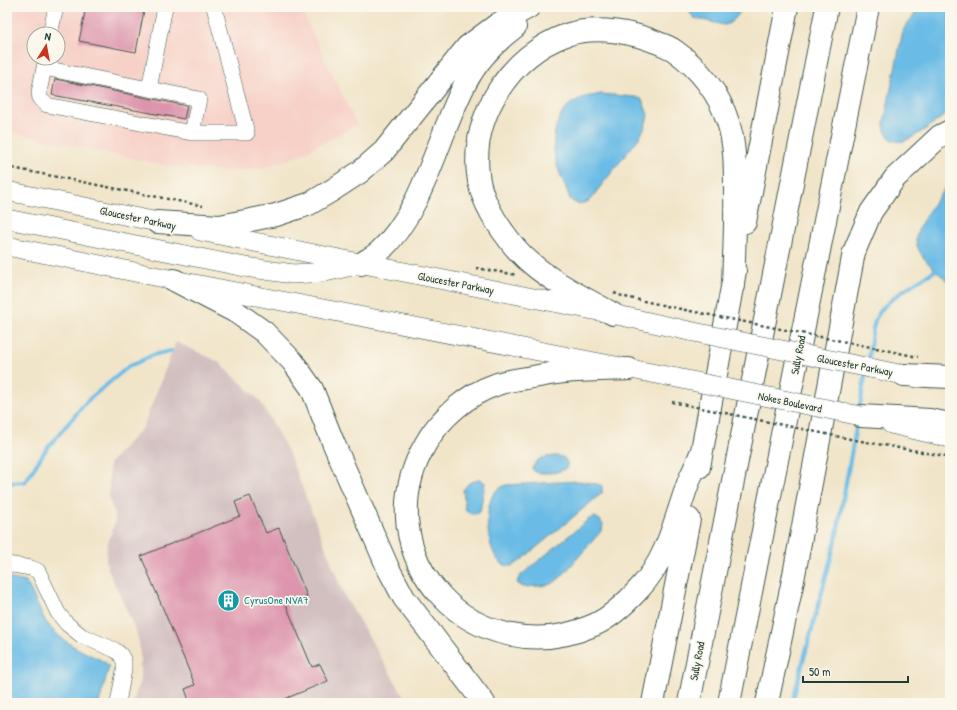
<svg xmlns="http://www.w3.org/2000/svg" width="957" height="710" font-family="'Patrick Hand',sans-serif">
  <rect width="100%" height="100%" fill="#fbf7ec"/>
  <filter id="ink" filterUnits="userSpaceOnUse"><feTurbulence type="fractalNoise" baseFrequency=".025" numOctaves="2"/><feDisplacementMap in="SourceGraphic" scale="8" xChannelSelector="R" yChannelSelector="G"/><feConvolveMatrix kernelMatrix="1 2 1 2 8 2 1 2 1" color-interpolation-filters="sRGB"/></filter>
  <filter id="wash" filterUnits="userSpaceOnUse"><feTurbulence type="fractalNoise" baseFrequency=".012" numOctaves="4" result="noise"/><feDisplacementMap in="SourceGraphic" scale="16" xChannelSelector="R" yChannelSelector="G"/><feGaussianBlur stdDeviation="0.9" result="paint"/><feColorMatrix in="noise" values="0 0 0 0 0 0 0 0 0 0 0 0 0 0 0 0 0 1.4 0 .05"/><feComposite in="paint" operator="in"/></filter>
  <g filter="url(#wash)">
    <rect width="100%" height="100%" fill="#f1e5c9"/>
    <path fill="#f7d1c8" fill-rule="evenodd" d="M7 7H300L357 125 296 157 262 168 227 171 167 166 7 131ZM34 34H58V58H34Z"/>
    <path fill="#d2bfc0" d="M176 342 219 362 260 401 288 451 344 595 408 703H133L140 679V653L139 642 136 631 108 569 106 562 107 546 115 522V515L109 499V464L143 427Z"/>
    <path fill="#6bbce6" stroke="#457c8d" d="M691 7H742C739 15 732 24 724 25L694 18 690 13Z
      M919 7H950V112C939 119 915 138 904 141 891 144 884 134 884 123L903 30C908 22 915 16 919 7Z
      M601 94 635 97 642 99 648 115 645 127 639 138 589 201C582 204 576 206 570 199 566 185 557 171 555 156 551 136 557 110 577 100 585 96 593 96 601 94Z
      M950 181V283C939 273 917 257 916 240 914 228 942 192 950 181Z
      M556 456 563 457 567 462V467C559 474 547 473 537 473L532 469C537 457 544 457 556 456Z
      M480 479 485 483 480 512 475 514H471L465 509 463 490 469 483Z
      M578 481 597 484 602 486V493L519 562 512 566C507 566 503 565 500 562 487 550 484 512 492 497 494 491 500 488 506 485Z
      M595 517 600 520 603 525 602 530 562 576 552 584 540 586 523 587 517 583 519 577 589 519Z
      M7 578 26 582C34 594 38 609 46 622 60 642 84 652 105 662L109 667 99 703H7Z"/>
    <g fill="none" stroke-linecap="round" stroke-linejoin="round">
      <path stroke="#6bbce6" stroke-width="4" d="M868 363C870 351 871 329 876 318 885 299 918 281 936 270
        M859 410 866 372
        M7 483 25 482 45 451 87 401 128 367 153 355 171 351
        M792 703 836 539 857 421"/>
    </g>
    <g id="blocks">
      <path fill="#dd95ad" d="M86 7H129L144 10 136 52 79 41Z
        M55 79 187 106 184 119 52 95Z
        M250 496 266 533 279 528 307 596 286 605 312 667 320 664 328 681 275 703H190L185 689 195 685 141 556 240 516 235 502Z"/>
    </g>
  </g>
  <g filter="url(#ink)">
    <use href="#blocks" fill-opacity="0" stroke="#3e564a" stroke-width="1"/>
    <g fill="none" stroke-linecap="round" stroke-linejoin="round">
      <defs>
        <path id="minor" d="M50 34 56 7
          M46 59 44 68 149 89 165 7
          M44 68 39 92 40 99 47 105 192 133H247L214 7
          M149 89 199 99 192 133
          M7 564 31 568 38 571 58 613 67 624 82 636 115 650 120 654 124 661V670L118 703"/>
        <path id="major" d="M7 191 172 225
          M7 219 245 267 293 274 325 272 356 265
          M200 231 613 314 689 331
          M7 246 174 280 677 378
          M870 368 918 378
          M891 424 950 438"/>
        <path id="highway" d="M157 222 220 226 276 215 309 204 331 191 360 172 384 151 467 47 498 24 529 7
          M745 222 787 7
          M361 264C367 260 374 256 379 252 424 210 437 138 465 84 476 62 495 42 515 27
          M174 280 236 312 264 332 293 362 312 389 333 442 388 568 404 598 484 703
          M613 314C578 294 534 274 510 241 496 223 480 197 478 174 471 115 511 55 566 35 596 25 633 32 661 44 666 46 671 48 675 51 699 68 719 93 728 122 735 143 735 166 735 189 736 221 734 254 733 286
          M629 369C607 370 585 370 564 372 554 373 543 375 533 377 521 379 507 380 495 385 468 394 440 418 426 443 360 556 476 677 594 625 610 618 627 602 639 589 669 557 675 517 690 478 694 470 698 461 701 453
          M904 375 950 377
          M861 416 930 420 950 424
          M699 467 735 271
          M653 703 689 519
          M689 703 827 7
          M729 703 781 440 868 7
          M767 703 793 580 854 252 871 212 895 178 940 136 950 131"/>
      </defs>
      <use href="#minor" stroke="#3e564a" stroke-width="16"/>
      <use href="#major" stroke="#3e564a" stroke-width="20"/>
      <use href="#highway" stroke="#3e564a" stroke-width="24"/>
      <path stroke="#3e564a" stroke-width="2.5" stroke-dasharray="3 3" stroke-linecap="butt" d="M7 167 203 206
        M476 268 517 275
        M614 293 625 297 690 311
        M876 348 918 357
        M855 440 950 457"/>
      <use href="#minor" stroke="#fff" stroke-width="15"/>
      <use href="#major" stroke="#fff" stroke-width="19"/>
      <use href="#highway" stroke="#fff" stroke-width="22"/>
      <defs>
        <path id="major-bridge" d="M689 331 870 368
          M677 378 861 416"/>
      </defs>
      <use href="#major-bridge" stroke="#3e564a" stroke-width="20" stroke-linecap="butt"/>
      <path stroke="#3e564a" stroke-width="2.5" stroke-dasharray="3 3" stroke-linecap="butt" d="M690 311 876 348
        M672 402 855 440"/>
      <use href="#major-bridge" stroke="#fff" stroke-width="19"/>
    </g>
  </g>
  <defs>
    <symbol id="building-disc" viewBox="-11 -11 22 22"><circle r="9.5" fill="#0f9aa8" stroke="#fbf7ec"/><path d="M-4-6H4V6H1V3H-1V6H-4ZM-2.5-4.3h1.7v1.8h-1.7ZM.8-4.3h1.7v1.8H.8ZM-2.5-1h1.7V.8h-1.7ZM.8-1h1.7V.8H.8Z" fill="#fff"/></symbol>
  </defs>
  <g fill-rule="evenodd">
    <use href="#building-disc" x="216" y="588" width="25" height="25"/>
  </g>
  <g text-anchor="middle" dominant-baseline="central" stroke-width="3.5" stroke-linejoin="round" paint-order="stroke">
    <g font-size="11" fill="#1f3d34" stroke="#fbf7ec">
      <text transform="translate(138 218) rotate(12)">Gloucester Parkway</text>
      <text transform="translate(456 283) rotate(11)">Gloucester Parkway</text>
      <text transform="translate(798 355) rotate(-79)">Sully Road</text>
      <text transform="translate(855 365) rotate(11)">Gloucester Parkway</text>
      <text transform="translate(790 402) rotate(12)">Nokes Boulevard</text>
      <text transform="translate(697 661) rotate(-79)">Sully Road</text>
    </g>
    <g font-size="11" fill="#0d838f" stroke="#fbf7ec" text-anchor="start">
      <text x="244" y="600">CyrusOne NVA7</text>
    </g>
  </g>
  <rect width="957" height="710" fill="none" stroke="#fbf7ec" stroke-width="24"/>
  <g transform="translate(46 46) rotate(11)"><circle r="19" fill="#fbf7ec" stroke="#a3ada2"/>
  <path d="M0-3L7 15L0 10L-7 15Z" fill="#c8321e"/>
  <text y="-6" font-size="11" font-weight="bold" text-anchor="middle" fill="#1f3d34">N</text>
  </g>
  <path d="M803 676v6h105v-6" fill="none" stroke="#1f3d34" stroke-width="2"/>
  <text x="809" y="676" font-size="12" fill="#1f3d34" stroke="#fbf7ec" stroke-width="3" paint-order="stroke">50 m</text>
</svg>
